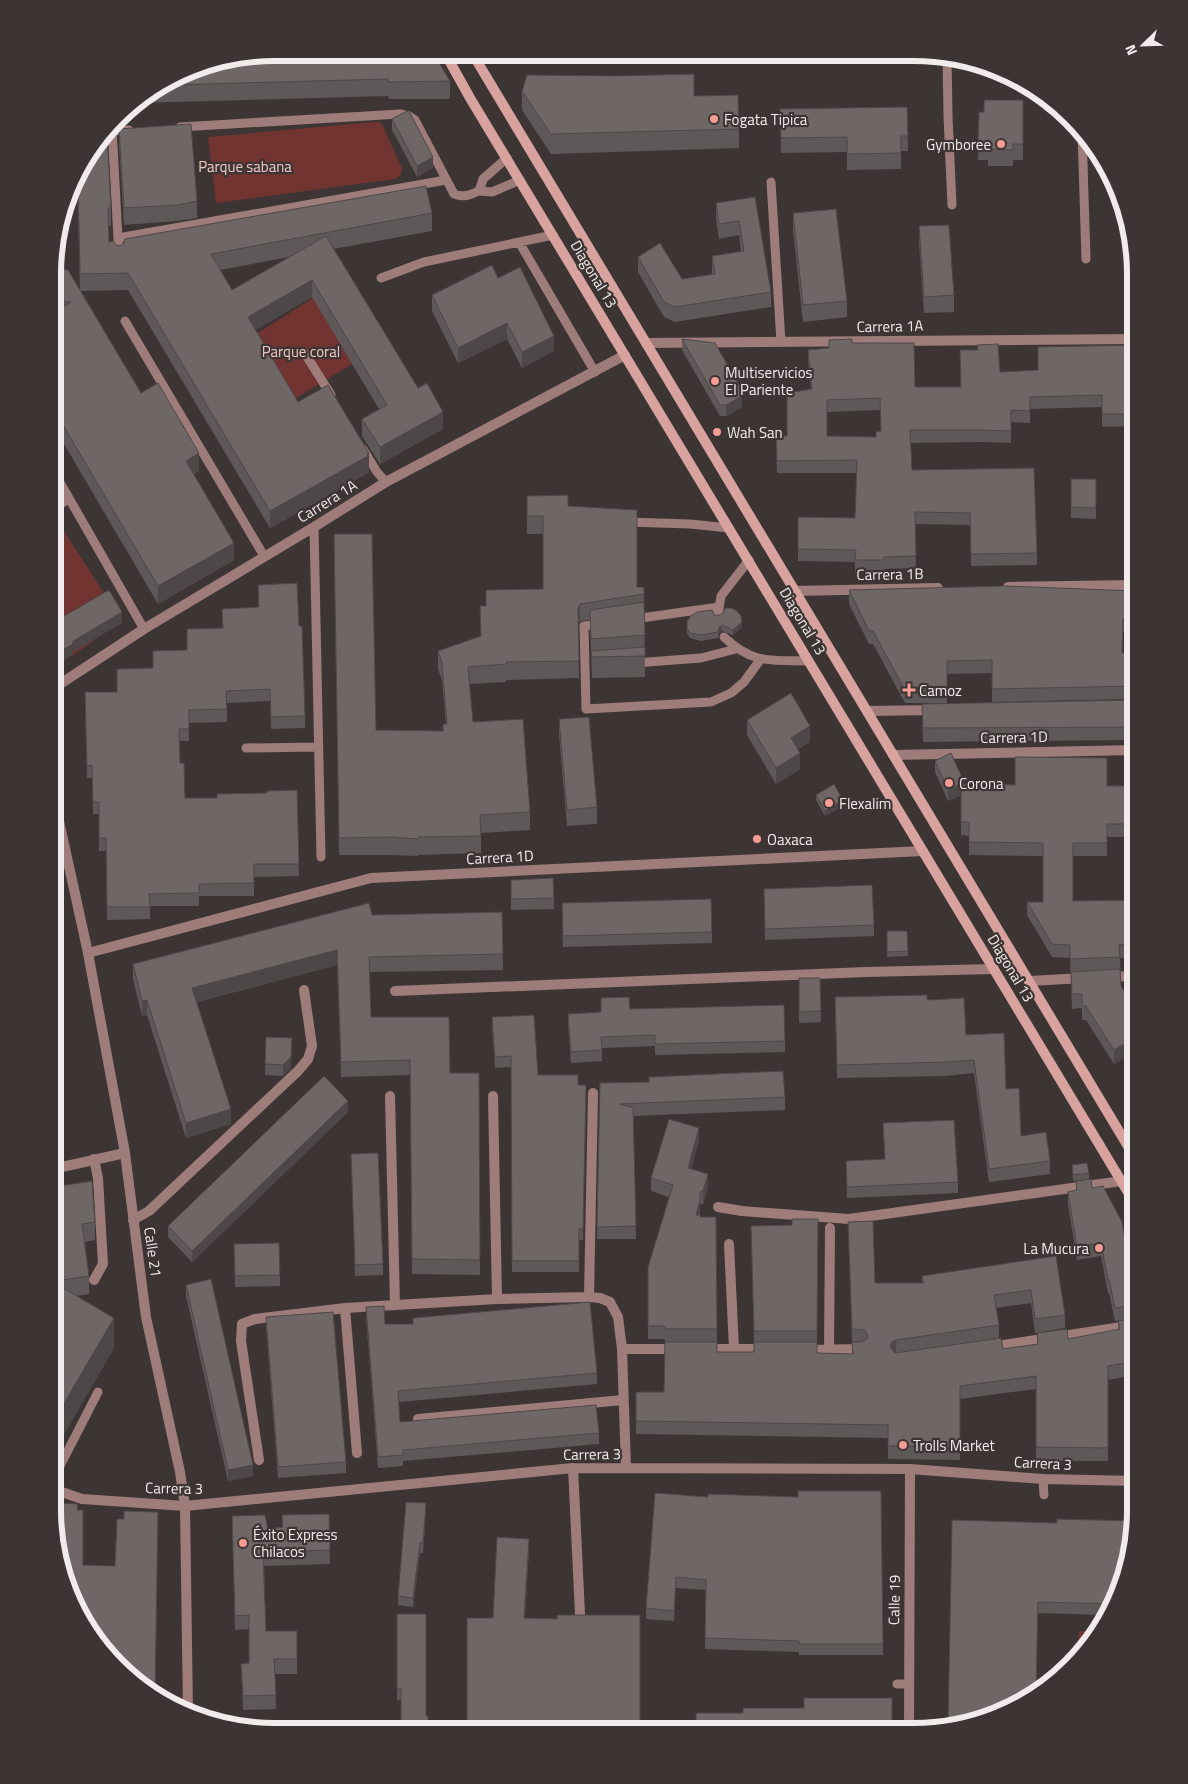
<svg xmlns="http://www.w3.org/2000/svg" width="1188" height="1784" font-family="'Titillium Web',sans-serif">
  <rect width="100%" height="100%" fill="#3d3534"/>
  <path fill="#713431" d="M375 122H380L383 126 402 168C402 174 401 176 395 179L216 203 208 137Z
    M313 298 352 364 288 403 250 338Z
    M62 528 109 601 93 641 73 655 54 620V534Z
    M1079 1631 1097 1632 1090 1644 1077 1657Z"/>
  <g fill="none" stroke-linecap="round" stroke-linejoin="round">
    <path stroke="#9e7c79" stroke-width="9" d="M947 56 948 116 952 205
      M180 127 400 114 409 116 415 120 454 194C463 198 470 195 479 191
      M112 128 119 257
      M112 131 129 130
      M1082 132 1086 259
      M507 158 483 179 479 191 492 192 520 180
      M771 182 781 342
      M118 238 446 180
      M519 242 595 372
      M381 278 424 262 553 235
      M125 321 264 556
      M304 352 331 395
      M363 449 377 472 386 482
      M54 472 144 629
      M54 508 69 499
      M627 522 690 524 729 528
      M314 527 321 857
      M718 615 721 596 749 560
      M634 619 719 607
      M601 624 584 626 586 709 711 702 731 693 744 682 760 660
      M724 637C753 665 772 660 809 661
      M635 663 701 658 736 649
      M246 748 317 747
      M53 1476 60 1466 98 1392
      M1043 1479 1044 1495
      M897 1684H908"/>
    <path stroke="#9e7c79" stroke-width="10" d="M646 343 1135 339
      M1008 587 1135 585
      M794 591 938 588
      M54 688 144 629 314 527 386 482 625 355
      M867 711 936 710
      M893 755 1135 750
      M88 953 371 878 923 851
      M1109 977 1135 976
      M1029 981 1084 978
      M395 991 866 972 994 969
      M390 1096 395 1305
      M493 1096 497 1299
      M94 1159 98 1178 103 1264 94 1280
      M53 1169 125 1153
      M718 1207 742 1211 849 1219 1122 1181
      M133 1220 149 1211 298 1071 308 1059 312 1046 304 990
      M729 1244 734 1349
      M589 1297 593 1093
      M345 1308 357 1453
      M990 1347 1135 1325
      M622 1349H677
      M704 1349H767
      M804 1350 861 1349
      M829 1350 830 1228
      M418 1419 623 1400
      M259 1460 241 1341 242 1324 255 1319 345 1308 497 1299 589 1297 600 1298 610 1302 618 1317 622 1349 626 1468
      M573 1468 580 1614
      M53 1489 82 1499 185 1506 573 1468 910 1469 1043 1479 1135 1481
      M909 1731 910 1469"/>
    <path stroke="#9e7c79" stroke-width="10" d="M54 798 88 953 125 1153 146 1317 180 1472 185 1506 188 1713"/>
    <path stroke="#d8a39e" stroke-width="10" d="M445 53 470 98 1135 1204
      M472 53 1135 1158"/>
  </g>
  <path fill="#5f5858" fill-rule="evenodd" d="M274 52 327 53V56L385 53H433L450 81V99H389L388 96 135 103 203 64Z
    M522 91 694 96 739 129V148L551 154 522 110Z
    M1023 100V160H1013V166H988V160H978L979 112H984Z
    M907 107 908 151H901V169L847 170V152L781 153 780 109Z
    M392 119 433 168 417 177 392 130Z
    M119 129 197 201V218L177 221 124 225 119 145Z
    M82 164 111 208V226H109V242L120 246 432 213V231L333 249 443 429 380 464 362 436V419L379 409 312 297 255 330 298 402 369 471 368 473 270 528 128 290 81 291 141 393 199 470 194 474 234 560 158 604 57 432 54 434V268L80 290 77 177ZM289 257 232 290 220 270Z
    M755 197 771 292V307L675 322 664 317 638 272V257L682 279 712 274V256L741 252 739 235 719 239 716 218V203Z
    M793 213 847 301V317L803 322 793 230Z
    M919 226 954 295V312L924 313 919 243Z
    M498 278 554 351 522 368 507 339 458 363 432 311V295Z
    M682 339 742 407 726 416H720L682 350Z
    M852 343 915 387H960V350H977V345L1000 372 1038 370 1135 345V426L1102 427V407L1030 409V423L1011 422V443L981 442 911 443 912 470 1037 553V565L971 566 970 525 915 524 916 568 884 569V572H855V562L798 561V517L855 518 857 473H777L776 436H787L811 389 808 362V350L829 348ZM880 410 881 431 876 437 827 436V412Z
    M1071 479H1096V519L1071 518Z
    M527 496 568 506 637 587H644L645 677 592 678 590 620 580 621 578 625 579 678 506 680V682L470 684 473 722 530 812V830L481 833V853L418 855V856L392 855H339L334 552 376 730 443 731V724H446L442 680 438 669V651L481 636 486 606V590L543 589V534H527Z
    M258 585 305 716V728L271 729 270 701 227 703V722L189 723V741H179L180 763 185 798H217L297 790 299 876 254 877V896H199V906H150V919L107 920 106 851H99V814H93L92 778H87L85 705 117 692 153 668 187 650 222 628V609L258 607Z
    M849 590 1135 591V632H1123L1122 653H1135V699L992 702V673L947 674V703H905L873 644H869L849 604Z
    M714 615 742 627 733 635 722 631 719 633 718 638 701 641 690 638 687 633V621Z
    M1135 700V740L923 742 922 704Z
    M559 719 597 807V824L567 826 559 736Z
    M747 720 810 742 798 749 800 769 776 784 747 735Z
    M935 761 964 784 1135 786V837H1107V856H1073V901L1135 900V957L1120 958 1121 986 1135 1009V1051L1114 1064 1086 1020H1082V1008L1072 1009 1070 958 1052 957 1027 915V902H1043V856L969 855V836L961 835V795L948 801 935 772Z
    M816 795 843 806 825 816 816 800Z
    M511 880 554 898V909L511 910Z
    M764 889 874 925V936L765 940Z
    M502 912 503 970 369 972 371 1017 450 1073H479L480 1275 412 1274 410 1075 341 1077 337 965 197 1002 231 1124 186 1138 147 1015 142 1016 133 979V964L372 915Z
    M562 914 712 932V943L563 947Z
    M887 931H907L908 956 887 957Z
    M799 978H820L821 1022 799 1023Z
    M835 997 927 1000 966 1035 1006 1089 1021 1136 1050 1161V1174L989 1182 974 1073 946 1076 837 1078Z
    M601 998 630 1009 785 1041V1052L655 1055V1046L602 1048V1061L571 1063 568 1025V1014L601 1012Z
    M492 1017 538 1075 578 1085H586L583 1240H579V1272H512L511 1067 495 1068 492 1028Z
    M266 1037 291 1068 283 1076 265 1075Z
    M649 1082 785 1097V1110L633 1116 636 1239H597L600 1083Z
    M348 1112 192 1262 168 1237V1226Z
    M883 1123 958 1182V1193L847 1198 846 1161 885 1159Z
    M699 1141 691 1169 708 1187 703 1204H700V1217H716L717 1342H665V1339H648V1267L669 1197 651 1191V1178Z
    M351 1154 383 1264V1275L355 1276Z
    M1072 1165 1089 1173V1179L1073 1181Z
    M1076 1181 1092 1188 1128 1258 1134 1275H1135V1375L1108 1380V1461H1036V1389L960 1399V1460L888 1459V1438L636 1434V1392H664L717 1352 852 1354V1342H855H852L848 1222 875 1283H922V1276L1056 1256 1065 1315V1328L1035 1333 1031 1303 996 1308 999 1325V1338L934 1348 1003 1349 1037 1345V1333L1068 1339 1118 1330V1321L1130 1319 1115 1321 1109 1293H1108L1101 1256 1077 1260 1068 1205V1192L1076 1191Z
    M53 1187 95 1222V1240L85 1242 89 1276V1294L77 1296 114 1348 53 1453Z
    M818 1219 817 1342H754L751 1226 792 1225Z
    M234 1244 280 1275V1286L235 1287Z
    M186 1285 253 1476 228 1481 186 1296Z
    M366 1307 385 1324 597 1373V1384L399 1402 400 1422 599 1433V1444L403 1461V1466L378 1468 366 1318Z
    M266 1317 346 1462V1473L278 1478 266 1328Z
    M881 1491 883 1655H799V1652L705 1649 706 1590 676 1588 674 1621 646 1619V1608L708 1497H798Z
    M426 1513 423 1553H420L413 1607 398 1605V1596Z
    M329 1514 330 1564 264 1566 266 1631H297V1674H275L276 1709 243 1710 241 1664 249 1663V1629L235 1630 232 1516 268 1529 282 1527V1515Z
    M1057 1523 1124 1581 1106 1615 1038 1613 999 1714Z
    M529 1549 525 1618 557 1619 640 1615V1731L467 1730V1618H493Z
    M397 1614 426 1716 401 1700H397Z"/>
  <path fill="#4e4747" d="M433 157V168L417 177V166Z
    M312 280V297L248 334V317Z
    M507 323V339L458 363V348Z
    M554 336V351L522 368V352Z
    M742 396V407L726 416V405Z
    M443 412V429L380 464V447Z
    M57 415V432L54 434V416Z
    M199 453V470L186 478V461Z
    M369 453V471L368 473 270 528V511Z
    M58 478V495L54 498V480Z
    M234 543V560L158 604V586Z
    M580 604V621L578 626V609Z
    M122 612V623L73 652V655L54 666V655L72 642Z
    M742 622V627L733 635V630Z
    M722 625V631L719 633 718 638 719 628Z
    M810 726V742L791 754V738Z
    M800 753V769L776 784V768Z
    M964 782V793L948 801V790Z
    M843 800V806L825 816V811Z
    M337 950V965L192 1003V988Z
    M147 1000V1015L142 1016V1001Z
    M1135 1037V1051L1114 1064V1050Z
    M292 1038 291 1068 283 1076V1065Z
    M348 1101V1112L192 1262V1251Z
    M231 1109V1124L186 1138V1123Z
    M699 1128V1141L688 1181V1168Z
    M708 1174V1187L703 1204V1191Z
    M700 1200V1213L696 1228V1215Z
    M114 1318V1348L53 1453V1422Z
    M896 1340V1353L890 1361V1347L892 1342Z
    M253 1465V1476L228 1481V1470Z
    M426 1503V1513L423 1553V1543Z
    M529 1539V1549L524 1628V1618Z
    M420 1543V1553L413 1607V1598Z
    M676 1577V1588L674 1621V1611Z"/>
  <path fill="#6f6666" stroke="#4e4747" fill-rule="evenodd" d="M282 53H327V56L386 53H433L450 81 389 82 388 79 167 85 203 64 267 54Z
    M694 74V96L738 95 739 129 551 134 522 91 527 75 617 76Z
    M984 100H1023V144H1013V150L988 149V143H978L979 112H984Z
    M907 107 908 136H901V153L847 154V137L781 138 780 109Z
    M407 111 410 113 433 157 417 166 392 119Z
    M191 124 197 201 177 205 124 208 119 129Z
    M107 133 111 208H108L109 242 113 241 116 245 120 246 124 243 125 239 426 186 432 213 211 254 232 290 326 236 418 388 427 383 443 412 380 447 362 419 387 405 312 280 248 317 298 402 328 385 369 453 367 454 368 456 270 511 128 273 80 274 78 176 82 164Z
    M755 197 771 292 675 307 664 302 638 257 660 243 682 279 715 274 712 256 744 251 739 221 719 224 716 203Z
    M836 209 847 301 803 305 793 213Z
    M949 225 954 295 924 297 919 226Z
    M492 265 498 278 520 267 554 336 522 352 507 323 458 348 432 295Z
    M54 268 68 270 141 393 158 383 199 453 186 461 234 543 158 586 57 415 54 416V312L71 302 54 300Z
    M682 339 715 343 742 390V396L726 405H720Z
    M852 339V343H914L915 387H961L960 350H978L977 345 998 344 1000 372 1038 370V347L1135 345V414H1102V395L1030 397V411L1011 410V431L981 430H910L912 470 1034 468 1037 553 971 554 970 513 915 512 916 556 884 557V560H855L856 550 798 549V517L855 518 857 460 777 461 776 436H787V393L812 389 808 350 829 348V340ZM880 398 881 431 876 432V437L827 436V400Z
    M54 473 58 478 54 480Z
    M1071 479H1096V508L1071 507Z
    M568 495V506L637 510V587H644V594L580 604 578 609 579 661 506 662V664L468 667 473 722 523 719 530 812 480 815 481 836 418 837V839L392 837 339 838 334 534H372L376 730 443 731V724H447L442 663 438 651 481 636 480 606H486V590L543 589V516H527V496Z
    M297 583 299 626H302L305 716 271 717 270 689 226 691 227 709 189 710V729H179L180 763H184L185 798H217V794L267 793V791L297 790 299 864H254V883L199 884V893L149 894 150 907H107L106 838H99V802H93L92 765 87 766 85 692H117V669L153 668V651L187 650V629L223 628 222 609 259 607 258 585Z
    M1005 586 1135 591V619H1123L1122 653H1135V686L992 689V660L947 661V689L905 690 873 631H869L849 590Z
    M109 590 122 612 72 642 73 644 54 655V609L59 619Z
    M644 602 645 635 591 639 590 610Z
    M725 608H731L737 611 741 616 742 622 733 630 722 625 719 628 718 632 701 635 690 633 687 628V621L691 616 697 612 712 610 714 615H720L723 613Z
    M645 647V656L592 657 591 651Z
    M791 693 810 726 791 738 800 753 776 768 747 720Z
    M1135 700V727L923 728 922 704Z
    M589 717 597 807 567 810 559 719Z
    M951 753 964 782 948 790 935 761Z
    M1015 757 1107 758V786H1135V824H1107V843H1073V901L1135 900V944L1119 945 1120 957 1070 959V945L1052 944 1027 902H1043V843L969 842V822H961V784L1015 785Z
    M834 784 843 800 825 811 816 795Z
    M553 878 554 898 511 899V880Z
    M872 885 874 925 765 929 764 889Z
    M711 899 712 932 563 936 562 903Z
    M369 903 372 915 502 912 503 954 369 957 371 1017H449L450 1073H479L480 1260 412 1259 410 1060 341 1062 337 950 192 988 231 1109 186 1123 147 1000 142 1001 133 964Z
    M887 931H907L908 951 887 952Z
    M1120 969 1121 986 1135 1009V1037L1114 1050 1086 1006H1082V994H1072L1071 972Z
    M799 978H820L821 1011 799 1012Z
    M927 995V1000L964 998 966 1035 1004 1033 1006 1089 1019 1088 1021 1136 1046 1132 1050 1161 989 1169 974 1060 946 1062 837 1065 835 997Z
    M629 997 630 1009 784 1005 785 1041 655 1044V1035L601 1037 602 1050 571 1052 568 1014 601 1012V998Z
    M534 1015 538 1075H578V1085H586L583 1229H579V1261H512L511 1056 495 1057 492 1017Z
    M266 1037 292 1038 291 1057 283 1065 265 1064Z
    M783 1071 785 1097 620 1104 633 1108 636 1226 597 1227 600 1083 649 1082V1077Z
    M324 1076 348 1101 192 1251 168 1226Z
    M669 1119 699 1128 688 1168 708 1174 703 1191 700 1192V1200L696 1215H700V1217H716L717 1329H665V1326H648V1267L673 1185 651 1178Z
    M954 1120 958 1182 847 1187 846 1161 885 1159 883 1123Z
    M378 1153 383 1264 355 1265 351 1154Z
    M1087 1163 1089 1173 1073 1175 1072 1165Z
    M1091 1179 1092 1188 1103 1186 1122 1222 1128 1258 1131 1257 1134 1275H1135V1305L1115 1308 1109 1279 1108 1280 1101 1243 1077 1247 1068 1192 1077 1190 1076 1181Z
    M92 1181 95 1222 82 1224 89 1276 55 1281 62 1269 53 1270V1187Z
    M792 1219H818L817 1331H754L751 1226 792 1225Z
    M873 1221 875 1283H924L922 1276 1056 1256 1065 1315 1035 1319 1031 1290 994 1295 999 1325 896 1340 892 1342 890 1347 895 1353 1001 1338 1003 1349 1038 1344 1037 1333 1067 1329 1068 1339 1120 1329 1118 1321 1135 1318V1361L1108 1366V1448L1036 1447V1376L960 1386V1447L888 1446V1425L636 1421V1392H664L665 1342H717V1352H754V1342H817V1353L853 1354 852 1342H861L867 1339 868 1335 865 1330 852 1329 848 1222Z
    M279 1243 280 1275 235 1276 234 1244Z
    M211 1279 253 1465 228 1470 186 1285Z
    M53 1282 114 1318 53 1422V1340L58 1330 53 1327Z
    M590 1302 597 1373 398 1391 400 1422 596 1405 599 1433 403 1450V1455L378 1457 366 1307 384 1306 385 1324H413V1318Z
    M333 1312 346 1462 278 1467 266 1317Z
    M798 1491H881L883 1644H799V1641L705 1638 706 1580 676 1577 674 1611 646 1608 655 1493 708 1497V1494L798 1497Z
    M406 1502 426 1503 423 1543H420L413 1598 398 1596Z
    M53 1503 78 1504 77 1510H83V1565L115 1566 117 1519H124V1511L158 1512 155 1695 140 1686 99 1645 70 1595 52 1510Z
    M329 1514 330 1550 263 1552 266 1631H297V1659H274L276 1695 243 1696 241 1664 249 1663V1615L235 1616 232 1516 265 1515 268 1529 283 1527 282 1515Z
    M1057 1519 1135 1521 1124 1581 1112 1604 1038 1602 1036 1691H1040L999 1714 948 1725 952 1520 1057 1523Z
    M497 1537 529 1539 524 1618 557 1619V1615H640V1726L467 1723V1618H493Z
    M397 1614H426V1716H428V1730H401V1689H397Z
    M804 1698H892V1731H696V1713H743V1708H804Z"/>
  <g fill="#f59c95" stroke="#3d3534" stroke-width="2">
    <circle cx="714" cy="119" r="5"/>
    <circle cx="1001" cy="144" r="5"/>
    <circle cx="715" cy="381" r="5"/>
    <circle cx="717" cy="432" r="5"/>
    <path d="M906.5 682.5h5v5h5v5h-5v5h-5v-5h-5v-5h5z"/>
    <circle cx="949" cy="783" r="5"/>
    <circle cx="829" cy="803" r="5"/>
    <circle cx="757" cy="839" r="5"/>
    <circle cx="1099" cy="1248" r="5"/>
    <circle cx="903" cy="1445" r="5"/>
    <circle cx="243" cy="1543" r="5"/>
  </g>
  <g text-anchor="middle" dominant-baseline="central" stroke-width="4.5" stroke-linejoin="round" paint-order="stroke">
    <g font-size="15" fill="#f1eceb" stroke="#3d3534" text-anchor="start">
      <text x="724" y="119">Fogata Tipica</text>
      <text x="991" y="144" text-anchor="end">Gymboree</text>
      <text x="725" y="372">Multiservicios<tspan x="725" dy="17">El Pariente</tspan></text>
      <text x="727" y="432">Wah San</text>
      <text x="919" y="690">Camoz</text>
      <text x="959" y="783">Corona</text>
      <text x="839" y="803">Flexalim</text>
      <text x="767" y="839">Oaxaca</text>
      <text x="1089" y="1248" text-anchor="end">La Mucura</text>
      <text x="913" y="1445">Trolls Market</text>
      <text x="253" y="1534">Éxito Express<tspan x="253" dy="17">Chilacos</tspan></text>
    </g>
    <g font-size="15" fill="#f3c8c4" stroke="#3d3534">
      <text x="245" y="166">Parque sabana</text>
      <text x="301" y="351">Parque coral</text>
    </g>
    <g font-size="15" fill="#f1eceb" stroke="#3d3534">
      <text transform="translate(594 274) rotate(59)">Diagonal 13</text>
      <text transform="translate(890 326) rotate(-1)">Carrera 1A</text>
      <text transform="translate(327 501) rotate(-32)">Carrera 1A</text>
      <text transform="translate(890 574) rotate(-1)">Carrera 1B</text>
      <text transform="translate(803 621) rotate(59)">Diagonal 13</text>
      <text transform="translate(1014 737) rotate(-1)">Carrera 1D</text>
      <text transform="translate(500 857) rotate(-3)">Carrera 1D</text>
      <text transform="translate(1011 968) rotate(59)">Diagonal 13</text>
      <text transform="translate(153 1252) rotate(82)">Calle 21</text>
      <text transform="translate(592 1454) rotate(-1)">Carrera 3</text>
      <text transform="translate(1043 1463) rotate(3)">Carrera 3</text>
      <text transform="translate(174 1488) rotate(1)">Carrera 3</text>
      <text transform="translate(894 1600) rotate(-89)">Calle 19</text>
    </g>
  </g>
  <path d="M0 0H1188V1784H0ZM274 61H914A213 213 0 0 1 1127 274V1510A213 213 0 0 1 914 1723H274A213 213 0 0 1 61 1510V274A213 213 0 0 1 274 61Z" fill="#3d3534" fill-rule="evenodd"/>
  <path fill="none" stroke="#f1eceb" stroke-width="6" d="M274 61H914A213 213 0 0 1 1127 274V1510A213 213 0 0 1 914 1723H274A213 213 0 0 1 61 1510V274A213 213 0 0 1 274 61Z"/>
  <g transform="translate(1143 45) rotate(247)" stroke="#3d3534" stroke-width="4" paint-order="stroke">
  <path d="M0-4L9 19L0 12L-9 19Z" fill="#f1eceb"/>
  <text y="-8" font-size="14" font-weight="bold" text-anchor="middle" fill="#f1eceb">N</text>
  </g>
</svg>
